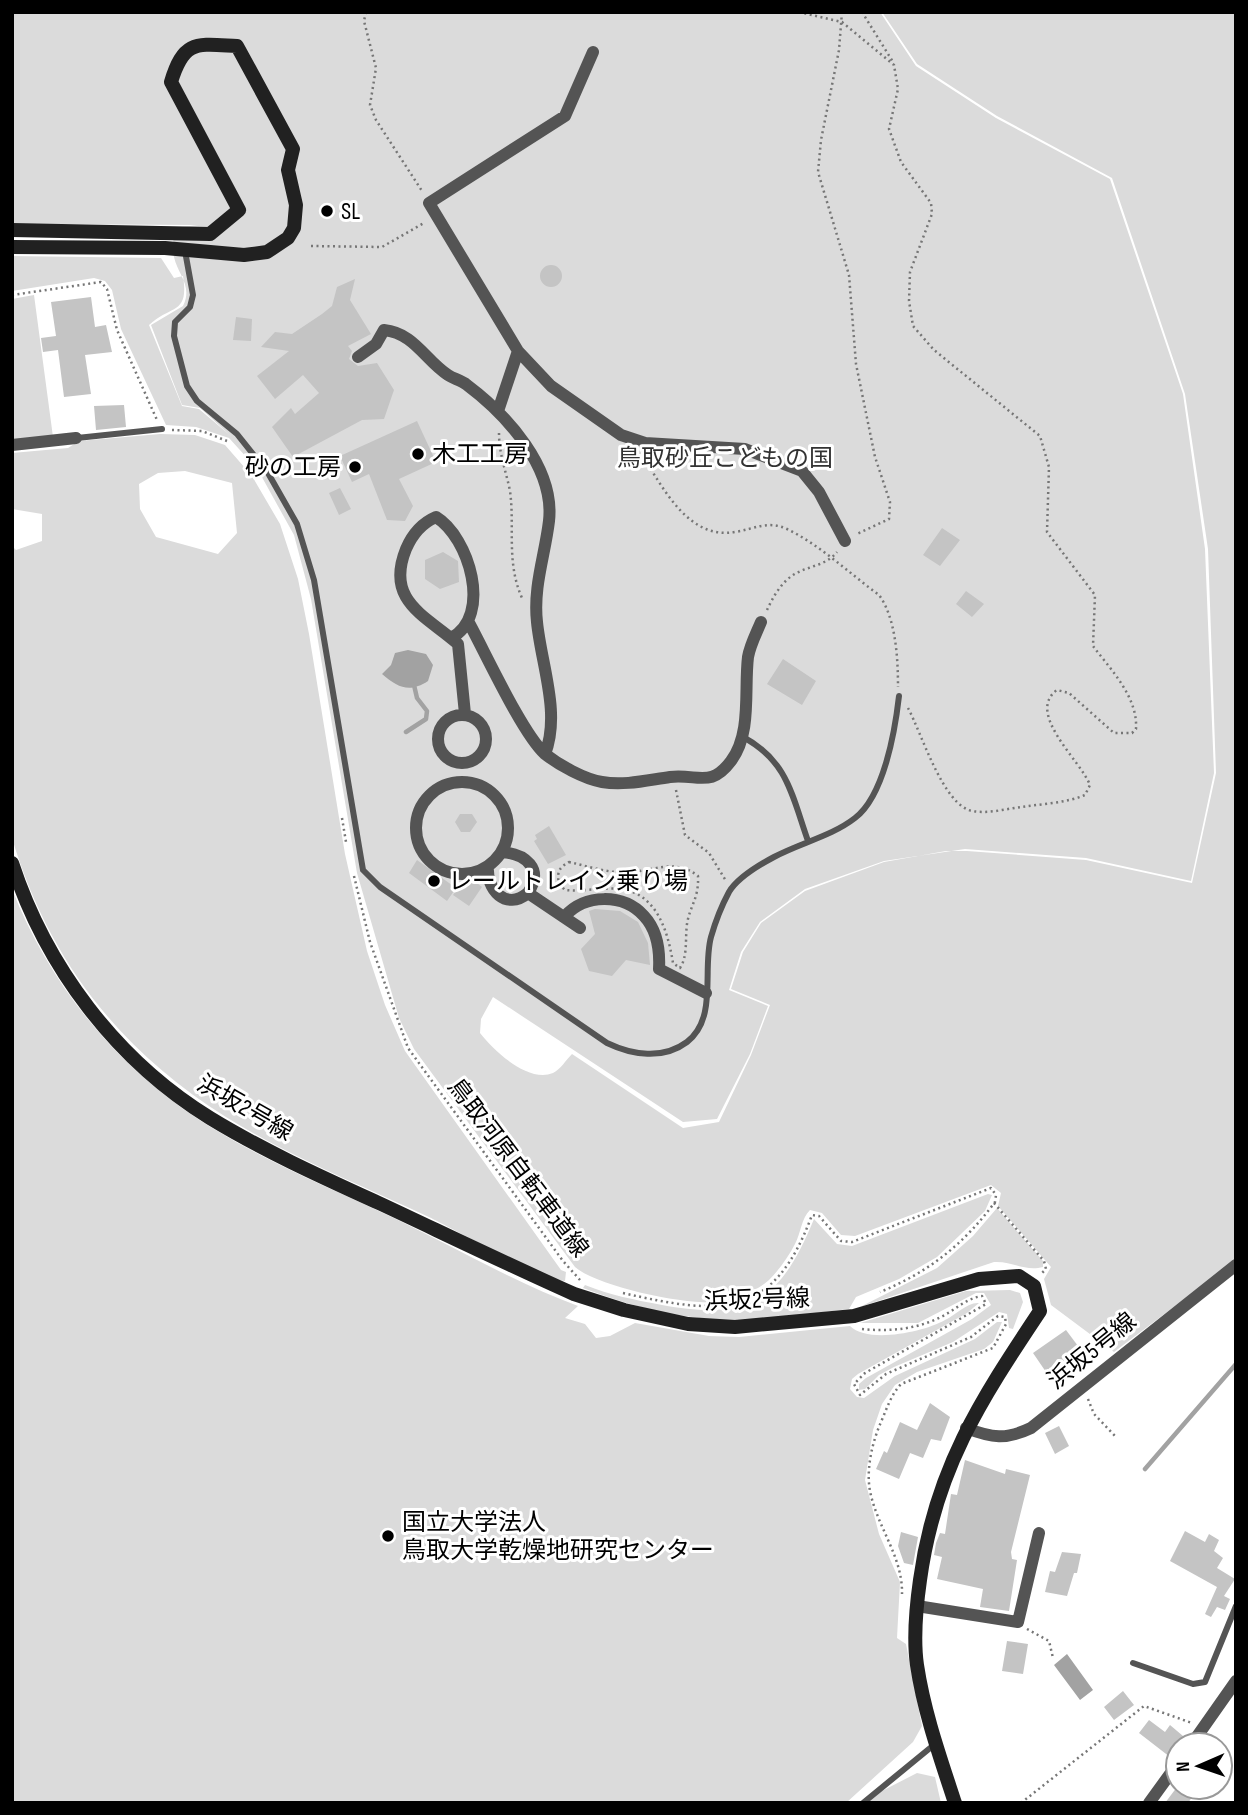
<svg xmlns="http://www.w3.org/2000/svg" width="1248" height="1815" font-family="'Sofia Sans Condensed','Noto Sans JP',sans-serif">
  <rect width="100%" height="100%" fill="#fff"/>
  <path fill="#dbdbdb" fill-rule="evenodd" d="M12 12H880L916 66 996 118 1110 179 1183 394 1205 549 1214 773 1191 881 1086 858 965 849 884 861 805 889 760 922 741 952 729 990 768 1006 750 1054 717 1119 683 1122 493 997 481 1019 480 1033C494 1051 528 1083 553 1073 560 1070 566 1060 572 1054L683 1128 719 1122 751 1055 770 1005 731 989 743 952 761 923 805 891 884 862 946 851H967L1086 860 1192 883 1216 773 1208 549 1185 394 1112 178 997 116 917 64 882 12H1236V1260L1114 1352 1051 1305 1044 1279 1051 1267 998 1206 1001 1193 991 1185 855 1236 841 1235 822 1213 810 1210C801 1219 801 1233 795 1244 789 1256 779 1270 769 1280 757 1291 737 1299 720 1302 689 1306 598 1287 575 1267L414 1049 399 1018 357 873 311 599 294 535 258 470 229 438 196 427 166 425 121 329 112 290 105 281 94 278 12 291V256L161 258 174 278 183 276C189 315 172 304 149 325L182 406 199 409 231 436 200 408 182 405 151 325 183 306C193 286 178 275 174 257 172 249 174 238 174 228L198 225 12 224Z
    M34 295 53 437 12 440V299Z
    M160 434 195 435 225 445 252 476 280 524 298 579 309 634 345 854 367 951 385 1005 405 1051 561 1270 566 1272 565 1281C545 1280 455 1230 431 1218 363 1186 290 1157 226 1117 119 1050 48 959 12 838V546L16 550 42 541V514L12 509V453L68 448 79 441ZM185 471 232 483 237 533 218 554 156 537 140 509 139 484 158 473Z
    M12 889C52 991 125 1077 219 1132 275 1166 337 1191 396 1219 456 1248 516 1283 578 1306L565 1318 585 1324 596 1338 610 1336 635 1323 709 1336 739 1337 850 1326C868 1344 924 1332 945 1320 956 1315 967 1302 979 1303L967 1313 858 1374 852 1379 850 1389 857 1397 864 1398 895 1376 975 1339 997 1322H1002L993 1342 984 1349 917 1372 895 1385 882 1404 873 1430 865 1480 879 1534 900 1582 897 1638 906 1644 922 1726 913 1742 846 1803H12Z
    M988 1194 992 1195 985 1211 937 1257 899 1279 856 1297 849 1309C811 1313 769 1322 730 1320 679 1319 630 1306 583 1288L585 1285C610 1295 635 1300 662 1305 750 1321 781 1300 814 1219L837 1244 852 1246Z
    M997 1208 1043 1261V1267C1025 1272 1013 1261 994 1262L860 1307 937 1268 973 1236Z
    M1010 1290 1020 1293 1023 1302 1013 1329 1009 1328 1007 1314 999 1312 953 1342 894 1367 879 1375 865 1389 859 1390V1384L866 1378 972 1319 991 1305 984 1293H976L918 1323H860L966 1291Z
    M917 1773 935 1777 941 1803H868L880 1792Z"/>
  <path fill="#a2a2a2" d="M408 650 426 654 433 665 428 681C410 693 398 688 382 674L391 665 395 653Z
    M1067 1654 1093 1690 1080 1700 1054 1665Z"/>
  <g fill="none" stroke-linecap="round" stroke-linejoin="round">
    <path stroke="#a2a2a2" stroke-width="4.5" d="M406 732 426 719 427 711 417 698 414 685
      M1145 1469 1236 1364"/>
  </g>
  <path fill="#c4c4c4" d="M540 276a11 11 0 1 1 22 0a11 11 0 1 1-22 0Z
    M355 279 350 300 371 334 348 346 352 351 349 359 358 366 377 363 394 390 384 419 362 420 293 457 272 427 291 408 295 414 319 393 303 375 275 399 257 376 289 351 261 347 275 332 292 334 322 314 332 306 337 287Z
    M91 297 95 327 106 325 112 352 85 355 91 394 64 397 58 350 43 352 41 338 56 336 51 302Z
    M236 317 252 319 251 341 233 340Z
    M124 405 126 427 96 430 94 406Z
    M417 421 436 462 399 479 413 506 405 521 387 520 369 474 352 482 340 456Z
    M340 488 351 509 339 515 329 493Z
    M942 528 960 540 940 566 923 555Z
    M443 552 458 561 459 582 440 589 425 579V560Z
    M966 591 984 604 972 617 956 604Z
    M783 659 816 681 802 705 767 684Z
    M460 814H472L477 822 470 832H461L455 822Z
    M549 826 566 855 548 864 534 841 537 839 535 835Z
    M417 860 456 888 447 901 409 873Z
    M467 875 482 887 469 906 453 895Z
    M595 909 620 911 638 922 648 943 650 965 626 960 612 976 589 971 581 949 595 934 589 911Z
    M1066 1330 1078 1346 1054 1371 1051 1368 1046 1372 1033 1353Z
    M930 1403 950 1417 941 1441 931 1439 923 1458 910 1453 899 1479 876 1469 884 1451 887 1453 900 1422 917 1430Z
    M1059 1426 1069 1446 1055 1454 1045 1433Z
    M965 1460 1005 1474 1006 1469 1030 1475 1011 1552 1012 1559 1017 1560 1009 1611 980 1607 983 1589 937 1579 942 1557 934 1555 936 1543 940 1533 945 1534 951 1494 957 1495Z
    M1185 1531 1205 1542 1209 1534 1219 1540 1214 1551 1223 1558 1217 1568 1235 1579 1224 1596 1230 1599 1225 1610 1217 1607 1211 1617 1205 1614 1217 1587 1170 1561Z
    M901 1532 918 1537 913 1565 904 1563 898 1546Z
    M1062 1552 1081 1554 1077 1573H1074L1067 1596 1045 1592 1050 1571 1055 1572Z
    M1007 1641 1028 1644 1023 1674 1002 1671Z
    M1123 1691 1134 1705 1114 1720 1104 1707Z
    M1149 1720 1165 1732 1170 1725 1183 1736V1741L1170 1757 1139 1733Z
    M1177 1787H1199L1188 1803H1165Z"/>
  <g fill="none" stroke-linecap="round" stroke-linejoin="round">
    <path stroke="#767676" stroke-width="2.5" stroke-dasharray="2 3.5" stroke-linecap="butt" d="M366 12 364 21 376 68 370 105 376 120 422 191
      M799 12 842 22 894 65 898 89 889 129 901 162 931 203 932 214 910 272 909 301 913 326 934 350 1040 436 1049 467 1047 532 1095 595 1093 646C1111 670 1138 697 1136 729L1132 733H1114L1069 693 1057 690C1025 713 1081 761 1090 785L1085 795C1066 803 1042 804 1021 807 1005 809 988 814 972 811 943 805 922 734 908 708
      M842 12 839 50 821 140 818 172 849 275 856 364 875 457 890 502 889 519 857 534
      M862 12 893 62
      M311 246 382 247 424 223
      M12 295 101 282 107 289 117 330 157 420
      M172 430 202 431 227 441
      M499 433C499 454 506 471 510 491 515 528 506 562 522 598
      M640 457 645 460C665 491 690 540 735 532 754 529 768 520 787 529 820 545 849 573 879 595 896 618 898 659 898 687
      M767 610C773 597 781 583 793 575 807 566 826 566 837 552
      M676 790 685 835 709 853 726 881
      M342 818 346 842
      M569 862C588 866 609 874 629 872 654 871 676 858 698 876 699 899 690 905 687 924 685 938 688 956 680 968L673 963C668 932 657 893 620 889 602 887 583 892 565 890L559 884C557 873 558 868 569 862Z
      M354 876 370 942 408 1048 563 1261 580 1280
      M994 1203 1044 1261 1046 1269 1042 1273
      M623 1293C720 1315 773 1321 812 1215L819 1216 841 1241 852 1242 991 1188 996 1195 995 1202C964 1244 929 1272 880 1292
      M862 1329C890 1332 918 1329 943 1316 956 1309 967 1298 982 1296L986 1304 865 1373 854 1384 860 1395 886 1374 971 1337 998 1316 1005 1317 1006 1324 993 1348 901 1384C891 1395 887 1408 881 1422 872 1443 866 1469 870 1491 877 1527 903 1557 902 1594
      M1088 1399 1094 1414 1116 1437
      M1027 1629 1049 1641 1053 1658
      M1021 1803 1144 1706 1192 1723"/>
    <path stroke="#545454" stroke-width="6" d="M185 251 193 295 190 307 175 322 174 336 187 386 197 401 237 434 268 473 297 524 314 580 363 870 380 887 607 1043C632 1055 663 1060 687 1042 718 1018 702 970 711 937 715 923 722 905 729 892 738 877 759 865 774 857 800 843 832 836 855 818 884 796 895 731 899 696
      M77 438 162 429
      M743 737C788 761 792 796 808 841
      M1133 1663 1193 1684 1205 1682 1236 1606
      M863 1803 935 1744"/>
    <path stroke="#545454" stroke-width="12" d="M593 52 565 116 429 203 518 351 551 386 621 435 645 443 745 449 802 471 819 492 845 541
      M358 357 376 344 384 330C414 333 425 360 448 375 454 379 461 380 467 385 507 415 555 468 549 521 545 555 533 587 537 622 541 664 561 713 545 754
      M498 411 518 351
      M12 445 76 438
      M468 621C485 652 522 733 545 754 559 765 584 779 602 782 624 786 648 780 670 777 699 774 711 788 731 761 752 733 744 690 748 657 750 645 756 634 761 622
      M451 638C493 616 469 537 436 517 422 523 412 535 406 549 385 601 425 615 458 644L465 714
      M438 739a24 24 0 1 1 48 0a24 24 0 1 1-48 0Z
      M416 828a46 46 0 1 1 92 0a46 46 0 1 1-92 0Z
      M488 866C486 890 506 911 528 893 544 868 525 854 502 852
      M528 893 580 928
      M565 916C585 894 623 893 644 916 657 930 660 951 659 969L706 993
      M966 1428C992 1438 1006 1440 1031 1428L1236 1265
      M917 1606 1018 1622 1039 1533
      M1191 1745 1236 1681
      M1149 1803 1178 1763"/>
    <path stroke="#212121" stroke-width="14" d="M12 230 210 234 239 210 171 82C184 39 197 44 237 46L293 149 288 170 296 205 294 228 288 238 267 252 244 255 165 248 12 247
      M12 863C46 967 116 1060 210 1118 264 1151 324 1178 381 1204 445 1234 509 1265 574 1294L624 1310 688 1324 735 1327 854 1316 979 1279 1019 1276 1034 1286 1040 1311C980 1401 935 1470 920 1580 916 1608 913 1637 917 1665 924 1712 940 1757 955 1803"/>
  </g>
  <g fill="#000" stroke="#fff" stroke-width="2.5">
    <circle cx="327" cy="211" r="7"/>
    <circle cx="418" cy="454" r="7"/>
    <circle cx="355" cy="467" r="7"/>
    <circle cx="434" cy="881" r="7"/>
    <circle cx="388" cy="1536" r="7"/>
  </g>
  <g text-anchor="middle" dominant-baseline="central" stroke-width="6" stroke-linejoin="round" paint-order="stroke">
    <g font-size="24" fill="#000" stroke="#fff" text-anchor="start">
      <text x="341" y="211">SL</text>
      <text x="432" y="454">木工工房</text>
      <text x="341" y="467" text-anchor="end">砂の工房</text>
      <text x="448" y="881">レールトレイン乗り場</text>
      <text x="402" y="1522">国立大学法人<tspan x="402" dy="28">鳥取大学乾燥地研究センター</tspan></text>
    </g>
    <g font-size="24" fill="#323232" stroke="#fff">
      <text x="725" y="458">鳥取砂丘こどもの国</text>
    </g>
    <g font-size="24" fill="#000" stroke="#fff">
      <text transform="translate(245 1108) rotate(30)">浜坂2号線</text>
      <text transform="translate(518 1168) rotate(53)">鳥取河原自転車道線</text>
      <text transform="translate(757 1300) rotate(-2)">浜坂2号線</text>
      <text transform="translate(1092 1351) rotate(-39)">浜坂5号線</text>
    </g>
  </g>
  <rect width="1248" height="1815" fill="none" stroke="#000000" stroke-width="28"/>
  <g transform="translate(1199 1766) rotate(268)"><circle r="33" fill="#ffffff" stroke="#999999" stroke-width="2"/>
  <path d="M0-5L12 26L0 18L-12 26Z" fill="#000000"/>
  <text y="-10" font-size="19" font-weight="bold" text-anchor="middle" fill="#000000">N</text>
  </g>
</svg>
